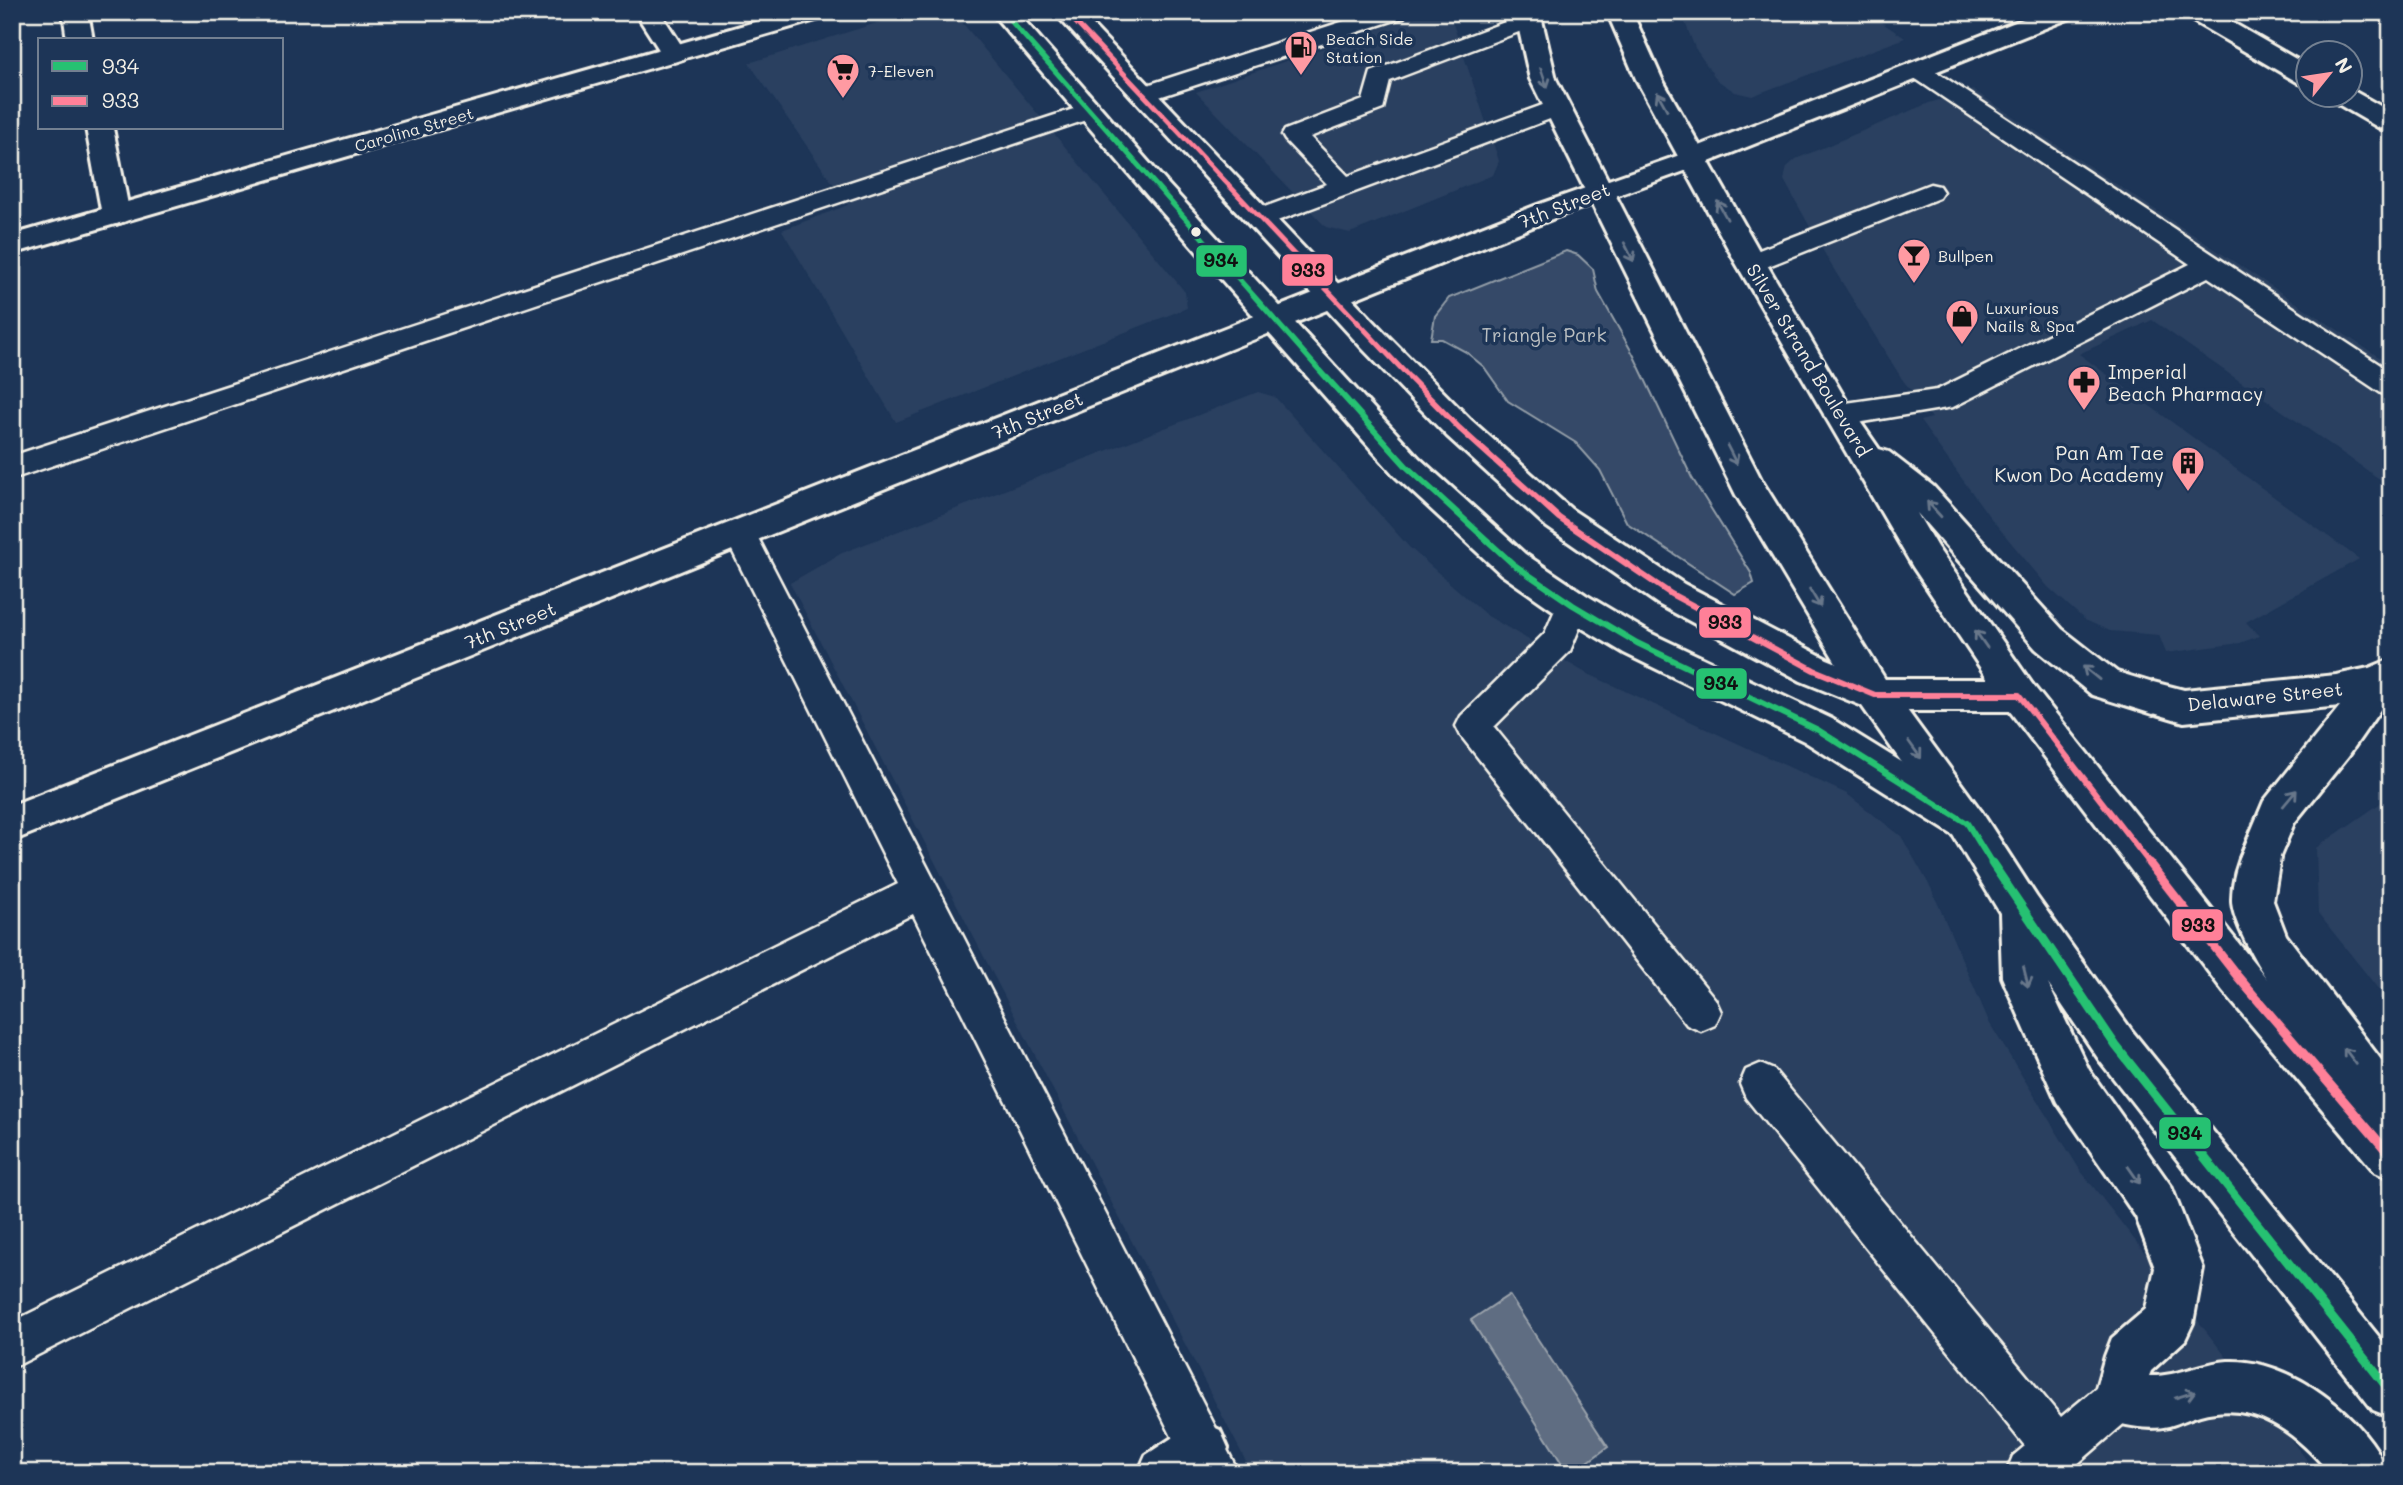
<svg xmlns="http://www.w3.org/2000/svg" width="2403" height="1485" font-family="Mali,sans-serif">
  <rect width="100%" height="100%" fill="#1d3557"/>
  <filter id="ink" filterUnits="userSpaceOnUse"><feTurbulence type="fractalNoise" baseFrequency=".0143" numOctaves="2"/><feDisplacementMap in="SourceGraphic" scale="14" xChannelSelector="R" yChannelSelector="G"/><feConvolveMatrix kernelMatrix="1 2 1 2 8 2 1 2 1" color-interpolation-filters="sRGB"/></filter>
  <g filter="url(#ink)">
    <path fill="#2a4060" d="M912 12H939L952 15 960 20 1185 292 1187 308 896 422 782 230 848 205 749 63Z
      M1428 12H1449L1499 161 1493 175 1350 233 1326 227 1196 92Z
      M1681 12H1866L1905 38 1752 96 1735 92 1717 80 1695 48Z
      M1973 90 2391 365V487L2152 320 2079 354 2359 559 2246 622 2259 636 2240 643 2166 653 2159 635 2110 631 2085 620 2048 587 1989 516 1920 421 1932 418 1902 379 1830 263 1784 180 1787 167 1796 159 1929 103Z
      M1258 392 1275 397 1409 547 1486 615 1584 672 1847 794 1901 836 1931 888 1990 1024 2080 1170 2317 1473H1252L790 583 842 553Z
      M2391 796V1005L2318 913 2316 848Z"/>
    <path fill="#354a67" stroke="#949ea8" stroke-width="2" d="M1566 251 1578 255 1593 269 1598 292 1633 354 1692 478 1751 573 1754 583 1735 594 1627 523 1600 470 1576 443 1508 401 1484 367 1466 352 1442 339H1431L1435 316 1449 298Z"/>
    <path fill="#5e6d82" stroke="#9aa2ab" stroke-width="2" d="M1509 1295 1608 1447 1573 1473H1568L1471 1320Z"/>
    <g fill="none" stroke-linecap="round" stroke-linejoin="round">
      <defs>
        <path id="lane" d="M1372 12H1407L1404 17 1153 99 1144 101 1135 99 1132 94 1135 89Z
          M1529 13 1537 15 1540 20 1537 25 1390 81 1383 109 1310 137 1348 176 1548 103 1557 101 1566 103 1569 108 1566 113 1269 224 1260 226 1251 224 1247 218 1251 212 1327 184 1285 140 1282 135 1285 130 1363 100 1371 72Z
          M1918 63 1926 65 2391 372V396L2381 393 2208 277 1953 407 1839 426 1829 422 1824 415 1829 408 1839 404 1937 390 2190 264 1910 75 1906 70 1910 65Z
          M1089 104 1098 106 1101 111 1098 116 12 479V456Z
          M1930 184 1939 186 1943 192 1939 198 1761 269 1751 272 1741 269 1738 263 1741 257Z
          M740 522 751 525 756 534 1239 1473H1190L913 914 12 1368V1322L898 884 724 534 729 525Z
          M1573 592 1585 596 1589 605 1570 651 1494 727 1715 999 1721 1012 1715 1025 1701 1031 1687 1025 1461 736 1456 726 1461 716 1545 633 1561 596Z
          M1760 1064 1774 1070 2061 1417 2102 1383 2118 1376 2134 1383 2141 1399 2134 1415 2067 1473H2006L2013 1456 2025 1446 1746 1098 1740 1084 1746 1070Z"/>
        <path id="street" d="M63 12H88L93 40H67Z
          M635 12H660L687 54 683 59 674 62 665 59Z
          M2041 12H2076L2073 17 1704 164 1694 166 1684 164 1680 158 1684 152Z
          M2183 12H2214L2308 66V85L2299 83 2186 17Z
          M2350 89 2391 112V131L2381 129 2331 100 2327 94H2350Z
          M86 128H113L130 215 126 221 116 224 106 221 102 215Z
          M1202 1422 1220 1430 1228 1448 1220 1466 1210 1473H1138L1146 1455 1184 1430Z"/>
        <path id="secondary" d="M789 12H829L826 17 12 254V235Z
          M1694 150 1704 152 1708 158 1704 164 1557 217 12 841V805L1537 205Z
          M2391 659V694L2348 756 2294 823 2274 871 2260 876 2246 871 2240 858 2264 801 2340 706 2184 722 2140 709 2134 698 2140 687 2153 682 2184 690 2336 675 2369 668Z"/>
        <path id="primary" d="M991 12H1017L1166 182 1419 458 1525 554 1586 595 1650 633 1832 719 1981 811 1987 823 1981 835 1967 841 1953 835 1804 741 1624 653 1560 615 1501 574 1395 476 1146 194Z
          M1054 12H1080L1385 333 1471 420 1571 509 1684 584 1827 659 1877 679H2019L2032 684 2038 695 2032 706 2019 711H1875L1801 681 1658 604 1547 527 1447 436 1363 349Z"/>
        <path id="highway" d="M1515 12H1540L1556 79 1762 481 1888 684 1981 811 2036 896 2132 1031 2391 1352V1417L2373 1410 2100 1061 2048 984 2089 1070 2171 1186 2203 1268 2193 1323 2185 1340 2151 1371 2149 1376C2177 1377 2201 1363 2228 1361 2291 1358 2366 1417 2389 1473H2330C2296 1433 2256 1400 2200 1415 2189 1418 2180 1423 2169 1426 2147 1431 2121 1425 2100 1417L2093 1399 2105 1356 2112 1338 2146 1309 2155 1268 2136 1217 2057 1102 2008 991 2002 977 2000 913 1953 835 1862 706 1736 495 1530 79Z
          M1607 12H1632L1662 79 1766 263 1850 407 1879 449 1889 452 1933 486 2062 629 2117 672 2166 687 2172 698 2166 709 2153 714 2092 695 2036 649 1917 513 1937 547 2032 684 2267 979C2256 963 2231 918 2232 899 2232 881 2238 861 2246 845L2260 840 2274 845 2280 858 2273 901 2286 935 2391 1073V1179L2375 1172 2223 991 2006 706 1913 567 1736 263 1636 79Z"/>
      </defs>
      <use href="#lane" stroke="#f4f1e8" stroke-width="5"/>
      <use href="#street" stroke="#f4f1e8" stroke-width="6"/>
      <use href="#secondary" stroke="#f4f1e8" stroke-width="6"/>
      <use href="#primary" stroke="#f4f1e8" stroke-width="6"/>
      <use href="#highway" stroke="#f4f1e8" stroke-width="6"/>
      <use href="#lane" fill="#1d3557" fill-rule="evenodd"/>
      <use href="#street" fill="#1d3557" fill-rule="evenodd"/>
      <use href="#secondary" fill="#1d3557" fill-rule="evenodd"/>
      <use href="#primary" fill="#1d3557" fill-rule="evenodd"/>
      <use href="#highway" fill="#1d3557" fill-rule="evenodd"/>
      <defs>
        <path id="bus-1-far2" d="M1003 12 1328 380"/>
        <path id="bus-1-far1" d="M1327 378 1407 467 1513 564 1573 605 1637 643 1818 730 1967 823 1993 865"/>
        <path id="bus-1" d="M1992 863 2116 1046 2391 1392"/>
        <path id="bus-2-far2" d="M1066 12 1412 380"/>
        <path id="bus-2-far1" d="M1410 378 1459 428 1559 518 1671 594 1814 670 1875 695H2019L2151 865"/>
        <path id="bus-2" d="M2149 863 2238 977 2391 1156"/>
      </defs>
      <use href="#bus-1-far2" stroke="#1d3557" stroke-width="9"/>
      <use href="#bus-1-far1" stroke="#1d3557" stroke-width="11"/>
      <use href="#bus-1" stroke="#1d3557" stroke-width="14"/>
      <use href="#bus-2-far2" stroke="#1d3557" stroke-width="9"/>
      <use href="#bus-2-far1" stroke="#1d3557" stroke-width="11"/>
      <use href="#bus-2" stroke="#1d3557" stroke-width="14"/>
      <use href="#bus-1-far2" stroke="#26c172" stroke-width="5"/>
      <use href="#bus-1-far1" stroke="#26c172" stroke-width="6"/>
      <use href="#bus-1" stroke="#26c172" stroke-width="9"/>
      <use href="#bus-2-far2" stroke="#ff8098" stroke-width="5"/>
      <use href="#bus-2-far1" stroke="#ff8098" stroke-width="6"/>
      <use href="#bus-2" stroke="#ff8098" stroke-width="9"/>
    </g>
    <defs><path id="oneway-shaft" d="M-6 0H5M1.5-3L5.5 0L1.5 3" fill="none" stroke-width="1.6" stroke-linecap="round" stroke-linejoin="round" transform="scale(1.75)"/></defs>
    <g stroke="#68778a">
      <use href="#oneway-shaft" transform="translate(1544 78) rotate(71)"/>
      <use href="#oneway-shaft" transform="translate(1662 101) rotate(-119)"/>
      <use href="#oneway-shaft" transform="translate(1722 210) rotate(-119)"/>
      <use href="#oneway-shaft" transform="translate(1629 252) rotate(63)"/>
      <use href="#oneway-shaft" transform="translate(1732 455) rotate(63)"/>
      <use href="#oneway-shaft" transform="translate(1934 509) rotate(-132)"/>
      <use href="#oneway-shaft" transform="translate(1815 598) rotate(59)"/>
      <use href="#oneway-shaft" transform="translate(1981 639) rotate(-125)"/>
      <use href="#oneway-shaft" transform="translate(2091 673) rotate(-141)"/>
      <use href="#oneway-shaft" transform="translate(1915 750) rotate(54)"/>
      <use href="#oneway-shaft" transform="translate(2290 798) rotate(-50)"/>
      <use href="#oneway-shaft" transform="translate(2026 977) rotate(76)"/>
      <use href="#oneway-shaft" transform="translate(2350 1056) rotate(-127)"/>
      <use href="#oneway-shaft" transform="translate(2134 1175) rotate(55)"/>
      <use href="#oneway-shaft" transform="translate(2185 1395) rotate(-17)"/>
    </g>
  </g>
  <defs>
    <symbol id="fuel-pin" viewBox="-11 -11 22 30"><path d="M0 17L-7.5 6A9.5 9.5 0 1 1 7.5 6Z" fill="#ff9aa2" stroke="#1d3557"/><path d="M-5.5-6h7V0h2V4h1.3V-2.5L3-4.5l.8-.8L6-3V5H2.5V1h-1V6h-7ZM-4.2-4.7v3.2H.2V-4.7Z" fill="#111"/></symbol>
    <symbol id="supermarket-pin" viewBox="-11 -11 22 30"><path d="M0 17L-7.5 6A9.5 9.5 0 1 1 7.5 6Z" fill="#ff9aa2" stroke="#1d3557"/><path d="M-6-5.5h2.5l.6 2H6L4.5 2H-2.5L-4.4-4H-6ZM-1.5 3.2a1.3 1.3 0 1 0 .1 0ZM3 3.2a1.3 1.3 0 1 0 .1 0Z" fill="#111"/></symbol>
    <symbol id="bar-pin" viewBox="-11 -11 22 30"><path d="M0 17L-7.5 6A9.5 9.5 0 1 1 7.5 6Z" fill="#ff9aa2" stroke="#1d3557"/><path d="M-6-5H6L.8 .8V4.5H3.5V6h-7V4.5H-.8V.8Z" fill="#111"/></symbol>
    <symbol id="shop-pin" viewBox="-11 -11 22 30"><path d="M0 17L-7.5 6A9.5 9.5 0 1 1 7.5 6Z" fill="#ff9aa2" stroke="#1d3557"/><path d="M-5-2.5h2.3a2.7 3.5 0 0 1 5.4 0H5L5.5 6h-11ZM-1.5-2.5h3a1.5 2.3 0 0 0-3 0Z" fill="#111"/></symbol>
    <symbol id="pharmacy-pin" viewBox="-11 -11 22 30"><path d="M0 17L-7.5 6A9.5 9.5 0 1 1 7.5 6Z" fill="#ff9aa2" stroke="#1d3557"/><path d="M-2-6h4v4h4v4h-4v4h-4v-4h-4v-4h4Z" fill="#111"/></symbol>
    <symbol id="building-pin" viewBox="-11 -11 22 30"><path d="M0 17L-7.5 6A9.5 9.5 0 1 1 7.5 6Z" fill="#ff9aa2" stroke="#1d3557"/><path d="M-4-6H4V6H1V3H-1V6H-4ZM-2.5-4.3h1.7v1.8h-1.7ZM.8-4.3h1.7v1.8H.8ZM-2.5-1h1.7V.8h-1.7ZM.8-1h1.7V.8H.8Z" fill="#111"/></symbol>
  </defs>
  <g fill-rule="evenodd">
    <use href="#fuel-pin" x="1282" y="28" width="38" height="52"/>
    <use href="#supermarket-pin" x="824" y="51" width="38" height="52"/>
    <use href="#bar-pin" x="1895" y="236" width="38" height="52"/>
    <use href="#shop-pin" x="1943" y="297" width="38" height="52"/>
    <use href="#pharmacy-pin" x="2065" y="363" width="38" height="52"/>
    <use href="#building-pin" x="2169" y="444" width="38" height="52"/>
  </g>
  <circle fill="#f4f1e8" stroke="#1d3557" stroke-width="2.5" cx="1196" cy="232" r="6"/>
  <g text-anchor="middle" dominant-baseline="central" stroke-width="7" stroke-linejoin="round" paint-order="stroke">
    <g font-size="16" fill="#f4f1e8" stroke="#1d3557" text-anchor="start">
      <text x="1326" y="38">Beach Side<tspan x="1326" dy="18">Station</tspan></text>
      <text x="868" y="70">7-Eleven</text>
      <text x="1938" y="255">Bullpen</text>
      <text x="1986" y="307">Luxurious<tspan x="1986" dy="18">Nails &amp; Spa</tspan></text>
    </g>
    <g font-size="16" fill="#f4f1e8" stroke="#1d3557">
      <text transform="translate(414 129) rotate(-16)">Carolina Street</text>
    </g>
    <g font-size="19" fill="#f4f1e8" stroke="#1d3557">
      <text transform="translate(1564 205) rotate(-21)">7th Street</text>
      <text transform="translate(1809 360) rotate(59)">Silver Strand Boulevard</text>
      <text transform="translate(1037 415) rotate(-22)">7th Street</text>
      <text transform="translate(510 625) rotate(-22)">7th Street</text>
      <text transform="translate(2265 696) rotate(-6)">Delaware Street</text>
    </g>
    <g font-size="19" fill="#bbbfc1" stroke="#1d3557">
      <text x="1544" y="334">Triangle Park</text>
    </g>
    <g font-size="19" fill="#f4f1e8" stroke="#1d3557" text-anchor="start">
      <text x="2108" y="371">Imperial<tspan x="2108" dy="22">Beach Pharmacy</tspan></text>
      <text x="2164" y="452" text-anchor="end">Pan Am Tae<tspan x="2164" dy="22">Kwon Do Academy</tspan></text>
    </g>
  </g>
  <g stroke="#1d3557" stroke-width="2.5">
    <rect x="1195" y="244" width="53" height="34" rx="7" fill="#26c172"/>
    <rect x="1281" y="253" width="53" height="34" rx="7" fill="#ff8098"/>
    <rect x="1698" y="606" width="54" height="33" rx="7" fill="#ff8098"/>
    <rect x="1695" y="667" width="53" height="33" rx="7" fill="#26c172"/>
    <rect x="2171" y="908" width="53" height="34" rx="7" fill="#ff8098"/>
    <rect x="2158" y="1116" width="54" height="34" rx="7" fill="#26c172"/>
  </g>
  <g font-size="19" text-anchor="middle" font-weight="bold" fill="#111">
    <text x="1221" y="267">934</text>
    <text x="1308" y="277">933</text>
    <text x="1725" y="629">933</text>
    <text x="1721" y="690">934</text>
    <text x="2198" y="932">933</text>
    <text x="2185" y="1140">934</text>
  </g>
  <rect width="2403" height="1485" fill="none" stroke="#1d3557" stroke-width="42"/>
  <rect x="21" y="21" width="2361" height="1443" fill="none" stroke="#f4f1e8" stroke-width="2.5" filter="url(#ink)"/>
  <rect x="38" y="38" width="245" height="91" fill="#1d3557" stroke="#738091" stroke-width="2"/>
  <rect x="52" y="61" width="35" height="10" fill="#26c172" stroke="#738091" stroke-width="2"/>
  <text x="102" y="74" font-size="21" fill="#f4f1e8">934</text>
  <rect x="52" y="96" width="35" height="10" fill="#ff8098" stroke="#738091" stroke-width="2"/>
  <text x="102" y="108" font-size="21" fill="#f4f1e8">933</text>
  <g transform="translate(2329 74) rotate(60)"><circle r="33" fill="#1d3557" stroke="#738091" stroke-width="2"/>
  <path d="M0-5L12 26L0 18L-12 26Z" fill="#ff9aa2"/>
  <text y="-10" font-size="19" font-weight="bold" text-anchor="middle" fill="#f4f1e8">N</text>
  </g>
</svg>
